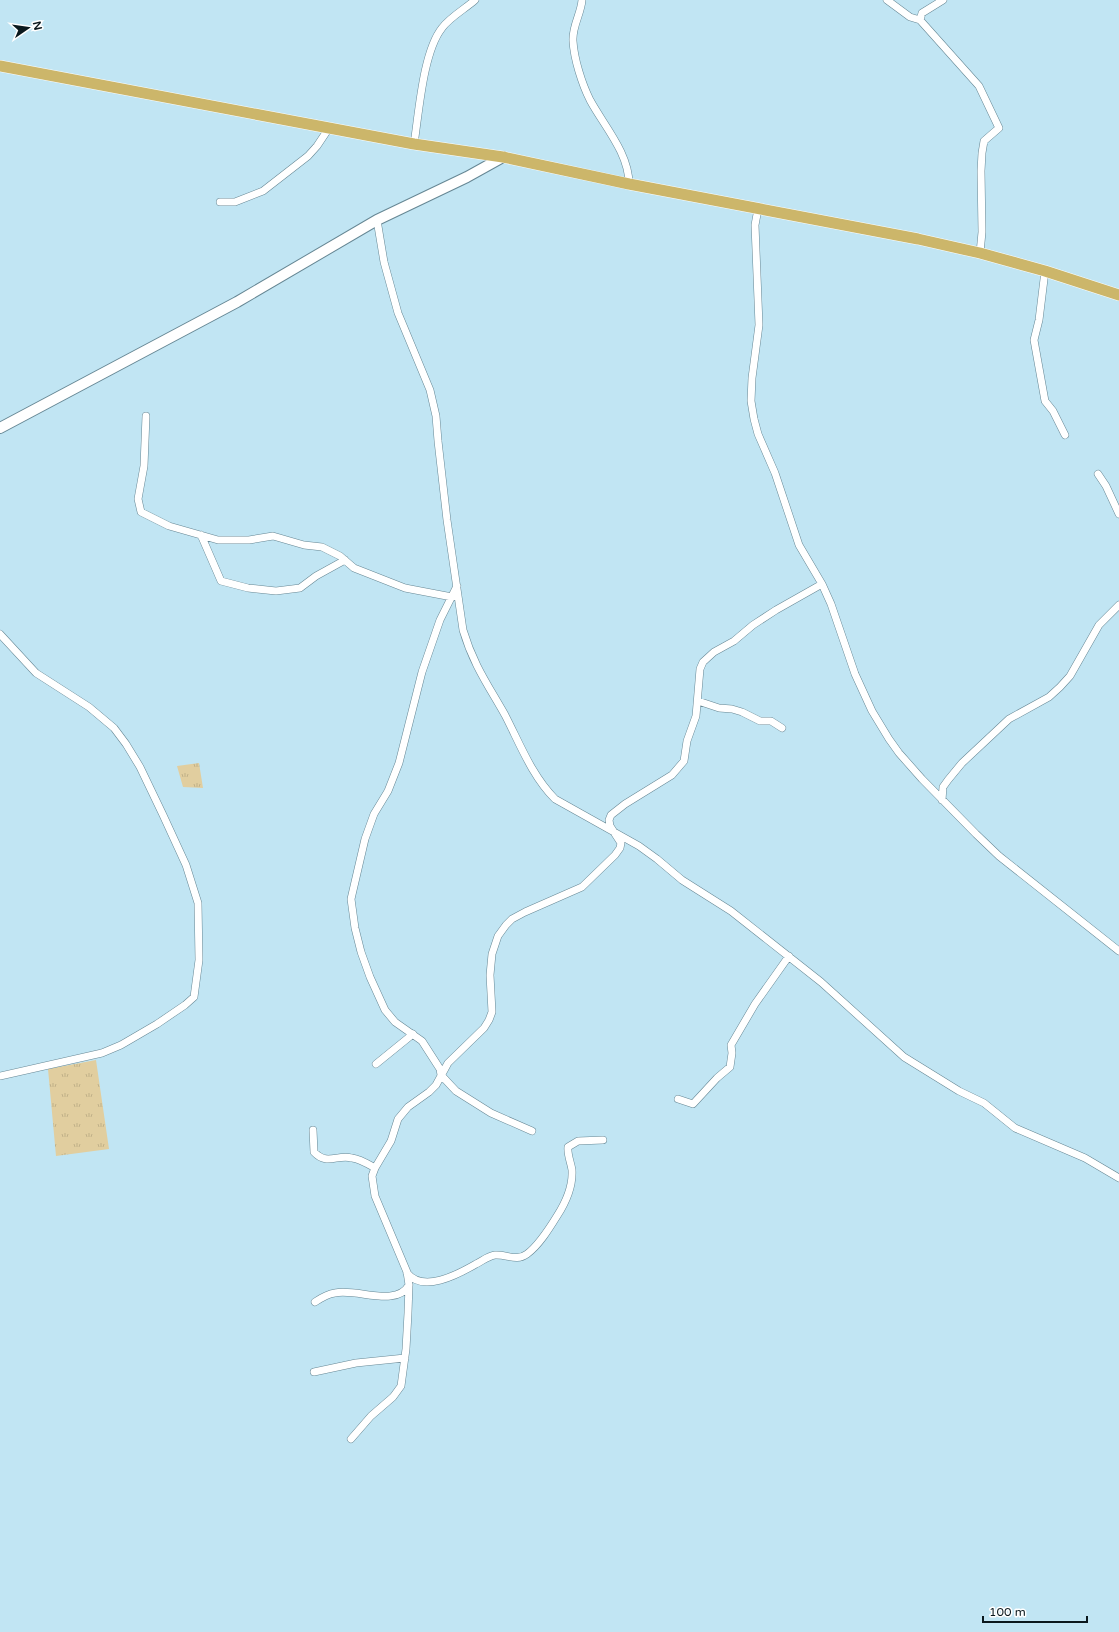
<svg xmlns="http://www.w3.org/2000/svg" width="1119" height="1632" font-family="'Varela Round',sans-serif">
  <defs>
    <pattern id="park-tufts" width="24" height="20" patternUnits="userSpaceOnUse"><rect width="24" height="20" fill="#e1ce9f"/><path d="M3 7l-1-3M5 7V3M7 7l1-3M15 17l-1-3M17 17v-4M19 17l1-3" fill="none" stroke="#c0b088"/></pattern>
  </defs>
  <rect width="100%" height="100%" fill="#c1e5f3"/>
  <path fill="url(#park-tufts)" d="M199 763 203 788 183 787 177 766Z
    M96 1060 109 1149 56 1156 48 1069Z"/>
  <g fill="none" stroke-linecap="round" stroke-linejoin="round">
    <defs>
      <path id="minor" d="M582 0C581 14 572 26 573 41 574 59 582 84 590 100 604 126 629 153 629 184
        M887 0 910 17 920 20
        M943 0 922 13 920 20 979 86 999 128 984 141 982 153 981 171 982 232 980 253
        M414 144C419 112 423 52 442 28 450 17 465 9 475 0
        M220 202H235L263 191 308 156 317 146 329 128
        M758 209 755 225 759 325 752 378 751 401 754 419 758 434 775 473 799 545 822 584 831 604 855 674 872 711 889 739 899 753 922 779 976 834 999 856 1119 951
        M377 220 384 262 398 313 430 390 436 416 438 441 447 520 463 630C473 664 488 685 505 715 520 744 532 776 555 799L639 846 657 859 682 880 731 911 821 982 904 1057 959 1091 984 1103 1015 1128 1085 1158 1119 1178
        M1045 271 1039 320 1034 340 1045 401 1053 411 1065 435
        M146 416 144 466 138 499 141 512 169 526 218 540H249L273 536 304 545 322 547 340 556 354 568 405 588 452 597
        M1098 474 1106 486 1119 514
        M201 535 221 581 248 588 276 591 300 588 316 576 345 560
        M457 586 440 620 422 672 399 763 388 791 374 814 365 839 351 899 355 928 361 952 370 977 385 1010 395 1022 422 1041 440 1069 441 1075 456 1091 491 1113 532 1131
        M0 634 36 673 89 707 114 728 126 744 140 767 163 815 186 865 198 903 199 960 194 997 185 1005 157 1024 121 1045 102 1053 0 1076
        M698 701 719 708 732 709 742 712 760 721H771L782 728
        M942 800 943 787 948 780 962 763 993 734 1009 719 1049 697 1060 687 1070 676 1099 625 1119 605
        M376 1064 413 1034
        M678 1099 693 1104 717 1078 730 1067 732 1053 731 1045 755 1004 789 956
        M313 1130 314 1152C327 1166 337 1154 352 1158 360 1159 368 1164 375 1168
        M407 1273C423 1293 457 1275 476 1264 482 1261 488 1256 495 1255 507 1254 516 1262 527 1254 539 1245 549 1229 557 1216 566 1202 573 1187 572 1170 571 1163 567 1154 568 1147L578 1141 603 1140
        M315 1302C321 1298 327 1294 335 1293 357 1288 396 1308 409 1285
        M314 1372 356 1363 405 1358
        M351 1439 371 1416 393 1397 401 1386 406 1349 408 1313 409 1285 407 1272 375 1196 372 1176 375 1168 391 1141 398 1119 408 1107 429 1092 436 1085 448 1063 484 1028 489 1020 492 1012 490 975 492 954 498 936 506 925 512 919 525 912 582 887 615 855 620 848 621 843 610 826 609 820 611 815 625 804 672 775 684 761 687 741 696 716 700 669 703 662 714 652 734 641 753 625 776 610 822 584"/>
      <path id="secondary" d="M0 428 237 302 377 220 467 177 503 157"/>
      <path id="primary" d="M0 66 414 144 503 157 629 184 918 239 980 253 1045 271 1119 295"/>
    </defs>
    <use href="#minor" stroke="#668794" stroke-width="8"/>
    <use href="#secondary" stroke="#668794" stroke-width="12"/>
    <use href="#primary" stroke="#fff" stroke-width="12"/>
    <use href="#minor" stroke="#fff" stroke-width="7"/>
    <use href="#secondary" stroke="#fff" stroke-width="10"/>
    <use href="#primary" stroke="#ccb66a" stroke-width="11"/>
  </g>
  <g transform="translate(28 28) rotate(77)" stroke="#ffffff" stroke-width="3" paint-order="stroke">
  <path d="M0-3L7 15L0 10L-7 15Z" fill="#0a181d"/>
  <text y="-6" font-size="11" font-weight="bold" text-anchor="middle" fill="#0a181d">N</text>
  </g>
  <path d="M983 1616v6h104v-6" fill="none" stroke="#0a181d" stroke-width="2"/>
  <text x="989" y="1616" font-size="12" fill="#0a181d" stroke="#ffffff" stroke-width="3" paint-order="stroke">100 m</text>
</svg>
